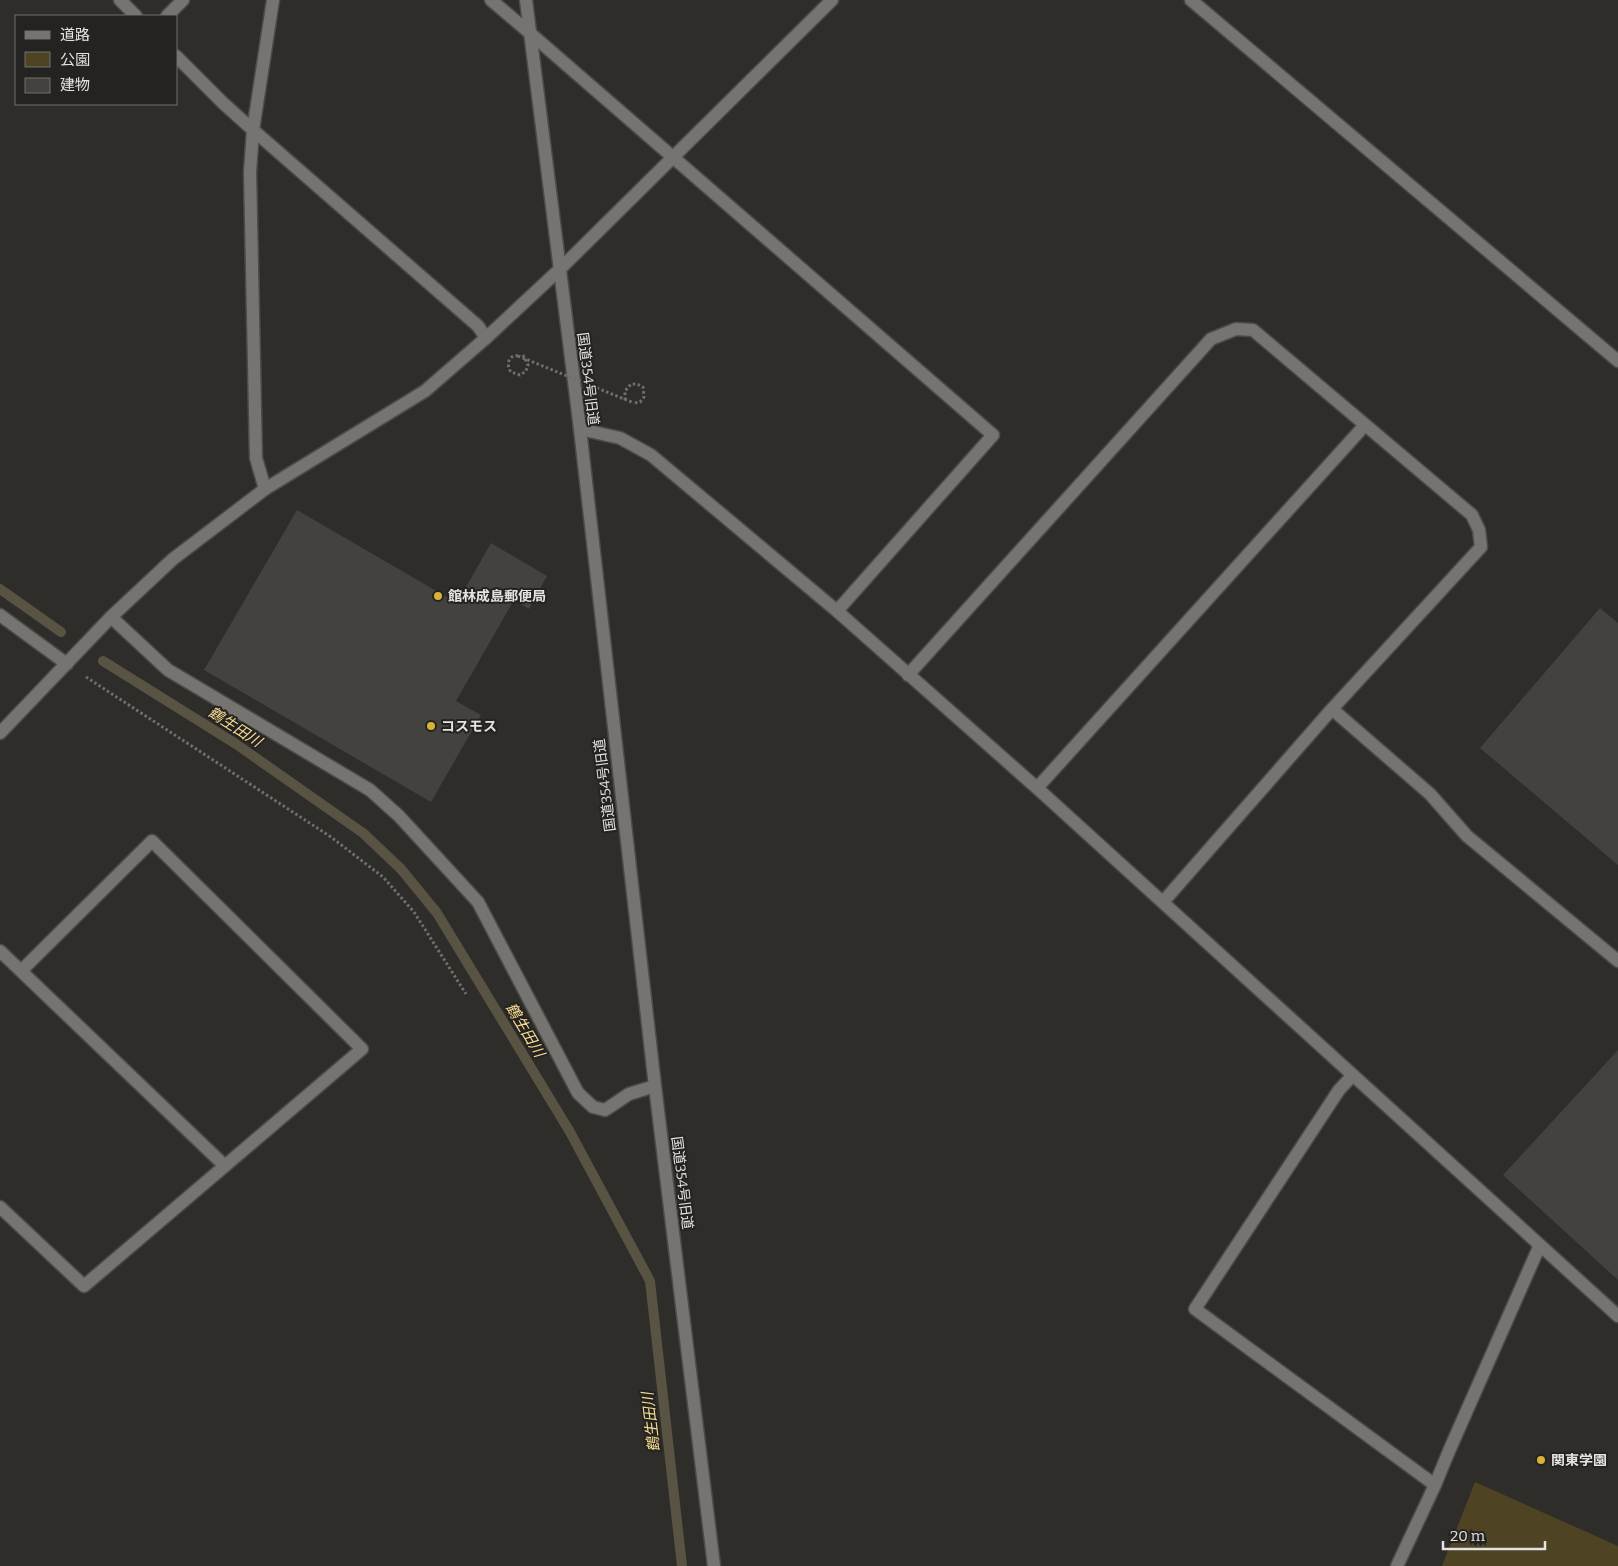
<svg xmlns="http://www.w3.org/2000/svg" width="1618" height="1566" font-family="Bitter,'Noto Sans JP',serif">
  <rect width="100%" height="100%" fill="#2e2d2a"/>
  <path fill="#4e4424" d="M1475 1482 1618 1546V1566H1442Z"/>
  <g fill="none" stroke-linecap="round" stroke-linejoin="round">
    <path stroke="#595344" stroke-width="10" d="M0 589 61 632
      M103 661 236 744 363 833 401 869 437 913 570 1132 650 1281 682 1566"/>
  </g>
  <path fill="#43423f" d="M297 510 457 603 491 543 547 576 529 609 514 600 456 701 481 715 431 802 204 670Z
    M1600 608 1618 623V865L1480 748Z
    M1618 1050V1280L1503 1175Z"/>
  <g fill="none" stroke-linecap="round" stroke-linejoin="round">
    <defs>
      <path id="service" d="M167 16 183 0
        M531 34 993 435 837 611
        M253 130 478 326 486 338
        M265 489 256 458 250 172 253 130 273 0
        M0 615 67 664
        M111 617 168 670 370 790 399 816 478 902 578 1093 593 1107 605 1110 629 1094 655 1086"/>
      <path id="minor" d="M120 0 136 16
        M491 0 531 34
        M1191 0 1618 361
        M176 56 223 103 253 130
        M580 429 620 438 651 455 837 611 1037 788 1618 1316
        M908 675 1211 339 1236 329 1253 330 1472 515 1479 530 1481 547 1332 709 1163 902
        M1332 709 1430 794 1467 836 1618 961
        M0 733 111 617 173 559 265 489 425 391 486 338 559 270 832 0
        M1037 788 1365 425
        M0 951 225 1166
        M1353 1075 1339 1090 1195 1309 1435 1485
        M0 1207 84 1286 362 1049 152 841 21 971
        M1397 1566 1435 1485 1449 1451 1540 1245"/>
      <path id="tertiary" d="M526 0 580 429 655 1086 714 1566"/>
    </defs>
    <use href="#service" stroke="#4c4b49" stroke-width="15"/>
    <use href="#minor" stroke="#4c4b49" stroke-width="15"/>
    <use href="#tertiary" stroke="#4c4b49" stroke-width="15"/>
    <path stroke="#706f6d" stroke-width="3" stroke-dasharray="2.5 2.5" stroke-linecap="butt" d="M518 356C508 354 506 366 511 372L520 375 526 371 528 365 523 355
      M625 400V391L631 384H637L643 387 644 397 640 402 634 403
      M86 677 331 837 383 877 414 912 466 994"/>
    <use href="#service" stroke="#757471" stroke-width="12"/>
    <use href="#minor" stroke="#757471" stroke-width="12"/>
    <use href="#tertiary" stroke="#757471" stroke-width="12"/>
    <path stroke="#706f6d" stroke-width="3" stroke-dasharray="2.5 2.5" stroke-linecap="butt" d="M518 356 634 403"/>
  </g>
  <g fill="#d9b334" stroke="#242321" stroke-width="2">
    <circle cx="438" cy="596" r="5"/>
    <circle cx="431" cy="726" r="5"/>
    <circle cx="1541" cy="1460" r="5"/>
  </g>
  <g text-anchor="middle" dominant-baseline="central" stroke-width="4" stroke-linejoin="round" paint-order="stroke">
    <g font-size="14" fill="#e4e3e1" stroke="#242321">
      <text transform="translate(588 379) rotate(83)">国道354号旧道</text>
      <text transform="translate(605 785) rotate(-97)">国道354号旧道</text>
      <text transform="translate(682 1183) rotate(83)">国道354号旧道</text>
    </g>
    <g font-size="14" font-weight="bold" fill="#e4e3e1" stroke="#242321" text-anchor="start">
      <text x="448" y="596">館林成島郵便局</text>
      <text x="441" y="726">コスモス</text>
      <text x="1551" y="1460">関東学園</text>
    </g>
    <g font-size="15" font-style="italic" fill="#f7dd91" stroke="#242321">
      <text transform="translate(235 727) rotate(33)">鶴生田川</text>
      <text transform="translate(525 1030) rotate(59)">鶴生田川</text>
      <text transform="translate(651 1422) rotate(-97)">鶴生田川</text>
    </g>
  </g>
  <rect x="15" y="15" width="162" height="90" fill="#242321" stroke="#71706e"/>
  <rect x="25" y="31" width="25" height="8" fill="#757471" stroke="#71706e"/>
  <text x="60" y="40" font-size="15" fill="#e4e3e1">道路</text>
  <rect x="25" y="52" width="25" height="15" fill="#4e4424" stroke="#71706e"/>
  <text x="60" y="65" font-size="15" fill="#e4e3e1">公園</text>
  <rect x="25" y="78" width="25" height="15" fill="#43423f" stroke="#71706e"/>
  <text x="60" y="90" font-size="15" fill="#e4e3e1">建物</text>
  <path d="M1443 1541v8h102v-8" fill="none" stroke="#e4e3e1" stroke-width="2.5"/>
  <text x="1450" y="1541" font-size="15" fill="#e4e3e1" stroke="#242321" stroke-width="4" paint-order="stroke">20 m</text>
</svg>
